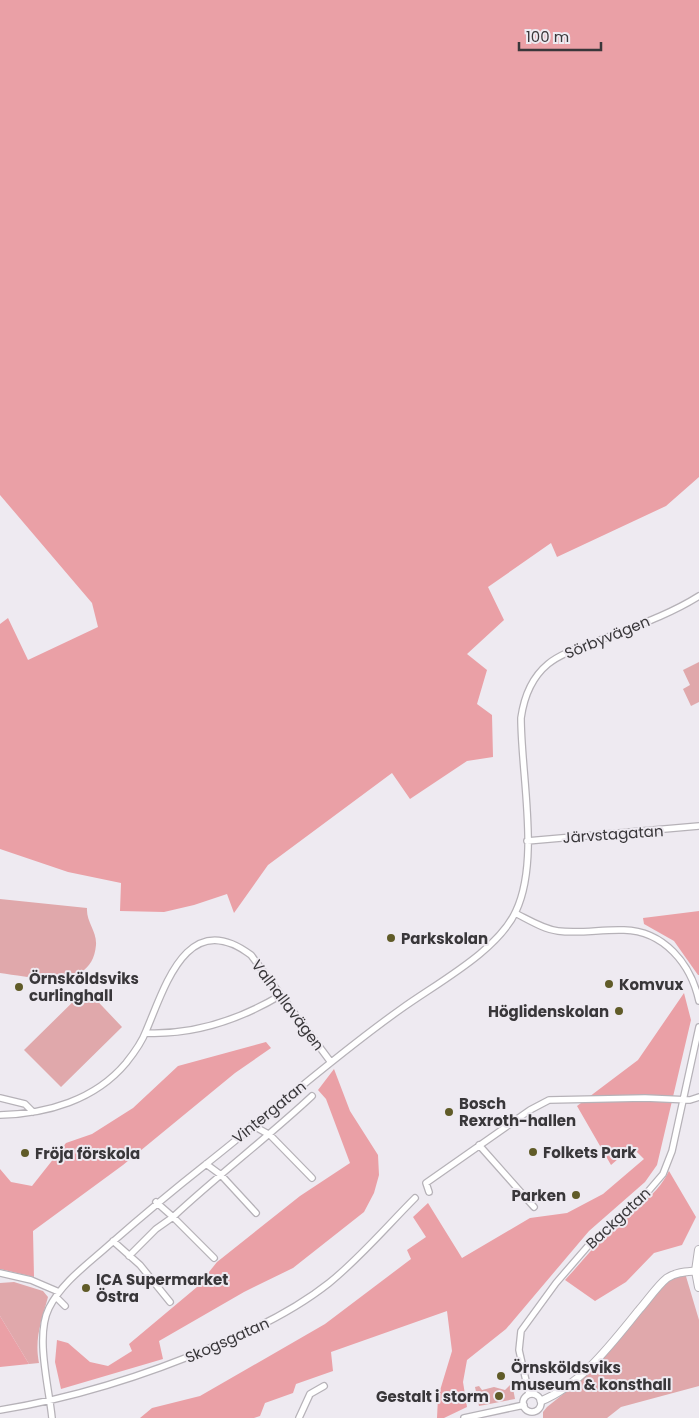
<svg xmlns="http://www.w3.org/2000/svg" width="699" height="1418" font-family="Poppins,sans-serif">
  <rect width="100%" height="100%" fill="#eeeaf1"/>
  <path fill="#e0a8ab" d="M699 662V702L691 706 683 689 690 685 683 670Z
    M0 899 87 908C86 922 97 931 96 945 92 993 32 977 0 973Z
    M86 989 122 1027 61 1087 24 1050Z
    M685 1273 699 1320V1386L621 1407 607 1418H543V1412L547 1407 572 1387 666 1281Z
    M14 1282 43 1291 48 1297C42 1320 34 1338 39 1363L29 1364 0 1316V1283Z
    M512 1383 515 1399 479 1406 475 1387 479 1386 482 1390 494 1387 505 1390Z"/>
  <path fill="#eaa0a6" d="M0 0H699V477L666 506 557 557 551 543 488 587 504 620 467 654 487 670 477 704 492 715 493 757 467 761 410 799 392 773 268 865 234 913 227 894 194 905 164 912 120 911 121 883 68 872 0 849V624L8 618 28 660 98 627 92 603 0 495Z
    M699 911V975H698L674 941 644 924 643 918Z
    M684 993 691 1020 657 1165 645 1182 589 1231 506 1329 467 1360 463 1382 467 1407 444 1418H437L438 1397 452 1351 447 1311 331 1352 333 1371 296 1384 293 1393 265 1403 260 1416 254 1418H140L152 1408 200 1396 325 1324 411 1259 407 1250 426 1237 413 1217 428 1203 462 1258 530 1218 567 1213 603 1194 644 1159 632 1147 611 1165 577 1106 638 1060Z
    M266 1042 271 1048 235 1073 123 1165 33 1231 34 1277 0 1269V1169L11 1182 32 1186 66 1143 92 1134 133 1108 178 1066Z
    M334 1069 350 1111 378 1155 379 1175 374 1193 364 1212 293 1268 244 1292 159 1341 163 1359 61 1389 55 1362 57 1340 68 1343 90 1362 108 1366 132 1351 129 1344 197 1287 217 1262 300 1196 350 1163 326 1099 318 1090Z
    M669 1171 696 1217 682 1245 654 1253 626 1282 595 1301 565 1280C580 1264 594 1246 610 1231 631 1210 655 1199 669 1171Z
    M0 1316 29 1364 0 1367Z"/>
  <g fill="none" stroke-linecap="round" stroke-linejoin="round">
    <defs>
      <path id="minor" d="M527 841 699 826
        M515 913C529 920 543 929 558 931 580 934 602 929 624 930 664 931 691 964 699 1001
        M146 1033C195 1035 239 1020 281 995
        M0 1098 25 1104 33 1112
        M0 1115C47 1114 95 1100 126 1063 134 1053 142 1042 146 1031 165 987 187 907 251 955L330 1061
        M252 1125 270 1135 312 1178
        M479 1145 534 1207
        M206 1164 221 1175 256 1213
        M429 1192 426 1183 530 1110 549 1100 645 1098 690 1100 699 1097
        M156 1202 173 1217C218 1175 267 1138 312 1096
        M113 1241 140 1265 170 1302
        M129 1256 156 1229 173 1217 214 1258
        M0 1273 31 1280 59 1292
        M56 1297 65 1306
        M529 1394 519 1350 521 1331 556 1283 588 1246 645 1195 663 1174 672 1151 699 1027
        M523 1403a9 9 0 1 1 18 0a9 9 0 1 1-18 0Z
        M0 1410C75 1398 147 1375 217 1345 256 1329 295 1310 329 1283 360 1258 387 1226 415 1198
        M52 1418C49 1387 35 1336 49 1308 62 1282 88 1264 109 1245 141 1217 172 1191 205 1165 271 1113 333 1057 401 1009 437 983 498 951 516 911 540 860 521 775 521 718 524 697 531 678 548 664 563 652 583 647 600 640 633 627 669 615 699 596
        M299 1418 310 1394 324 1386
        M464 1418 524 1405"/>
      <path id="tertiary" d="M541 1401C581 1385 612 1343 639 1310 648 1300 657 1286 667 1278 677 1272 685 1272 696 1271"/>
      <path id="secondary" d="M699 1250 696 1271 699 1287"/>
    </defs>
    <use href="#minor" stroke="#b6b2b8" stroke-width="8"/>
    <use href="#tertiary" stroke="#b6b2b8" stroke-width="9"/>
    <use href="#secondary" stroke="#b6b2b8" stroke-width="10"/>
    <use href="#minor" stroke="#fff" stroke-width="5.5"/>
    <use href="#tertiary" stroke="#fff" stroke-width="7"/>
    <use href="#secondary" stroke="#fff" stroke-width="8"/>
  </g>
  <g fill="#605b28" stroke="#eeeaf1" stroke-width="2">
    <circle cx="391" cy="938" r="5"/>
    <circle cx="609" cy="984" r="5"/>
    <circle cx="19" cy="987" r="5"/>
    <circle cx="619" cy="1011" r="5"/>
    <circle cx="449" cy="1112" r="5"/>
    <circle cx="533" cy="1152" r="5"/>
    <circle cx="25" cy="1153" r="5"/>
    <circle cx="576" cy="1195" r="5"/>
    <circle cx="86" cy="1288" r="5"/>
    <circle cx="501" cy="1376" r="5"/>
    <circle cx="499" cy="1396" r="5"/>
  </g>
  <g text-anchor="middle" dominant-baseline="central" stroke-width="4" stroke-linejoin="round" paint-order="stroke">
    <g font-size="15" fill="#39373a" stroke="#eeeaf1">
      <text transform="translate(607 637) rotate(-22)">Sörbyvägen</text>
      <text transform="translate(613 834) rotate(-4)">Järvstagatan</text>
      <text transform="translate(288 1005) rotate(53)">Valhallavägen</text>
      <text transform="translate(269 1112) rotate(-39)">Vintergatan</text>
      <text transform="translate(618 1218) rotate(-43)">Backgatan</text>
      <text transform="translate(227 1340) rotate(-24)">Skogsgatan</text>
    </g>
    <g font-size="15" font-weight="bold" fill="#39373a" stroke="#eeeaf1" text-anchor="start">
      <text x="401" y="938">Parkskolan</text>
      <text x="29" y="978">Örnsköldsviks<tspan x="29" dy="17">curlinghall</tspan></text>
      <text x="619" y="984">Komvux</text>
      <text x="609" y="1011" text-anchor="end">Höglidenskolan</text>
      <text x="459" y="1103">Bosch<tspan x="459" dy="17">Rexroth-hallen</tspan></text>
      <text x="543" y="1152">Folkets Park</text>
      <text x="35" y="1153">Fröja förskola</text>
      <text x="566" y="1195" text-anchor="end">Parken</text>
      <text x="96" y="1279">ICA Supermarket<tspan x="96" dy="17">Östra</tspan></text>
      <text x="511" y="1367">Örnsköldsviks<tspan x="511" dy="17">museum &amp; konsthall</tspan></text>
      <text x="489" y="1396" text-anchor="end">Gestalt i storm</text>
    </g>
  </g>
  <path d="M519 42v8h82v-8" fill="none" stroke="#39373a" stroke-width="2.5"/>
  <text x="526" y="42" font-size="15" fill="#39373a" stroke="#eeeaf1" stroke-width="4" paint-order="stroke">100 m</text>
</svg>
